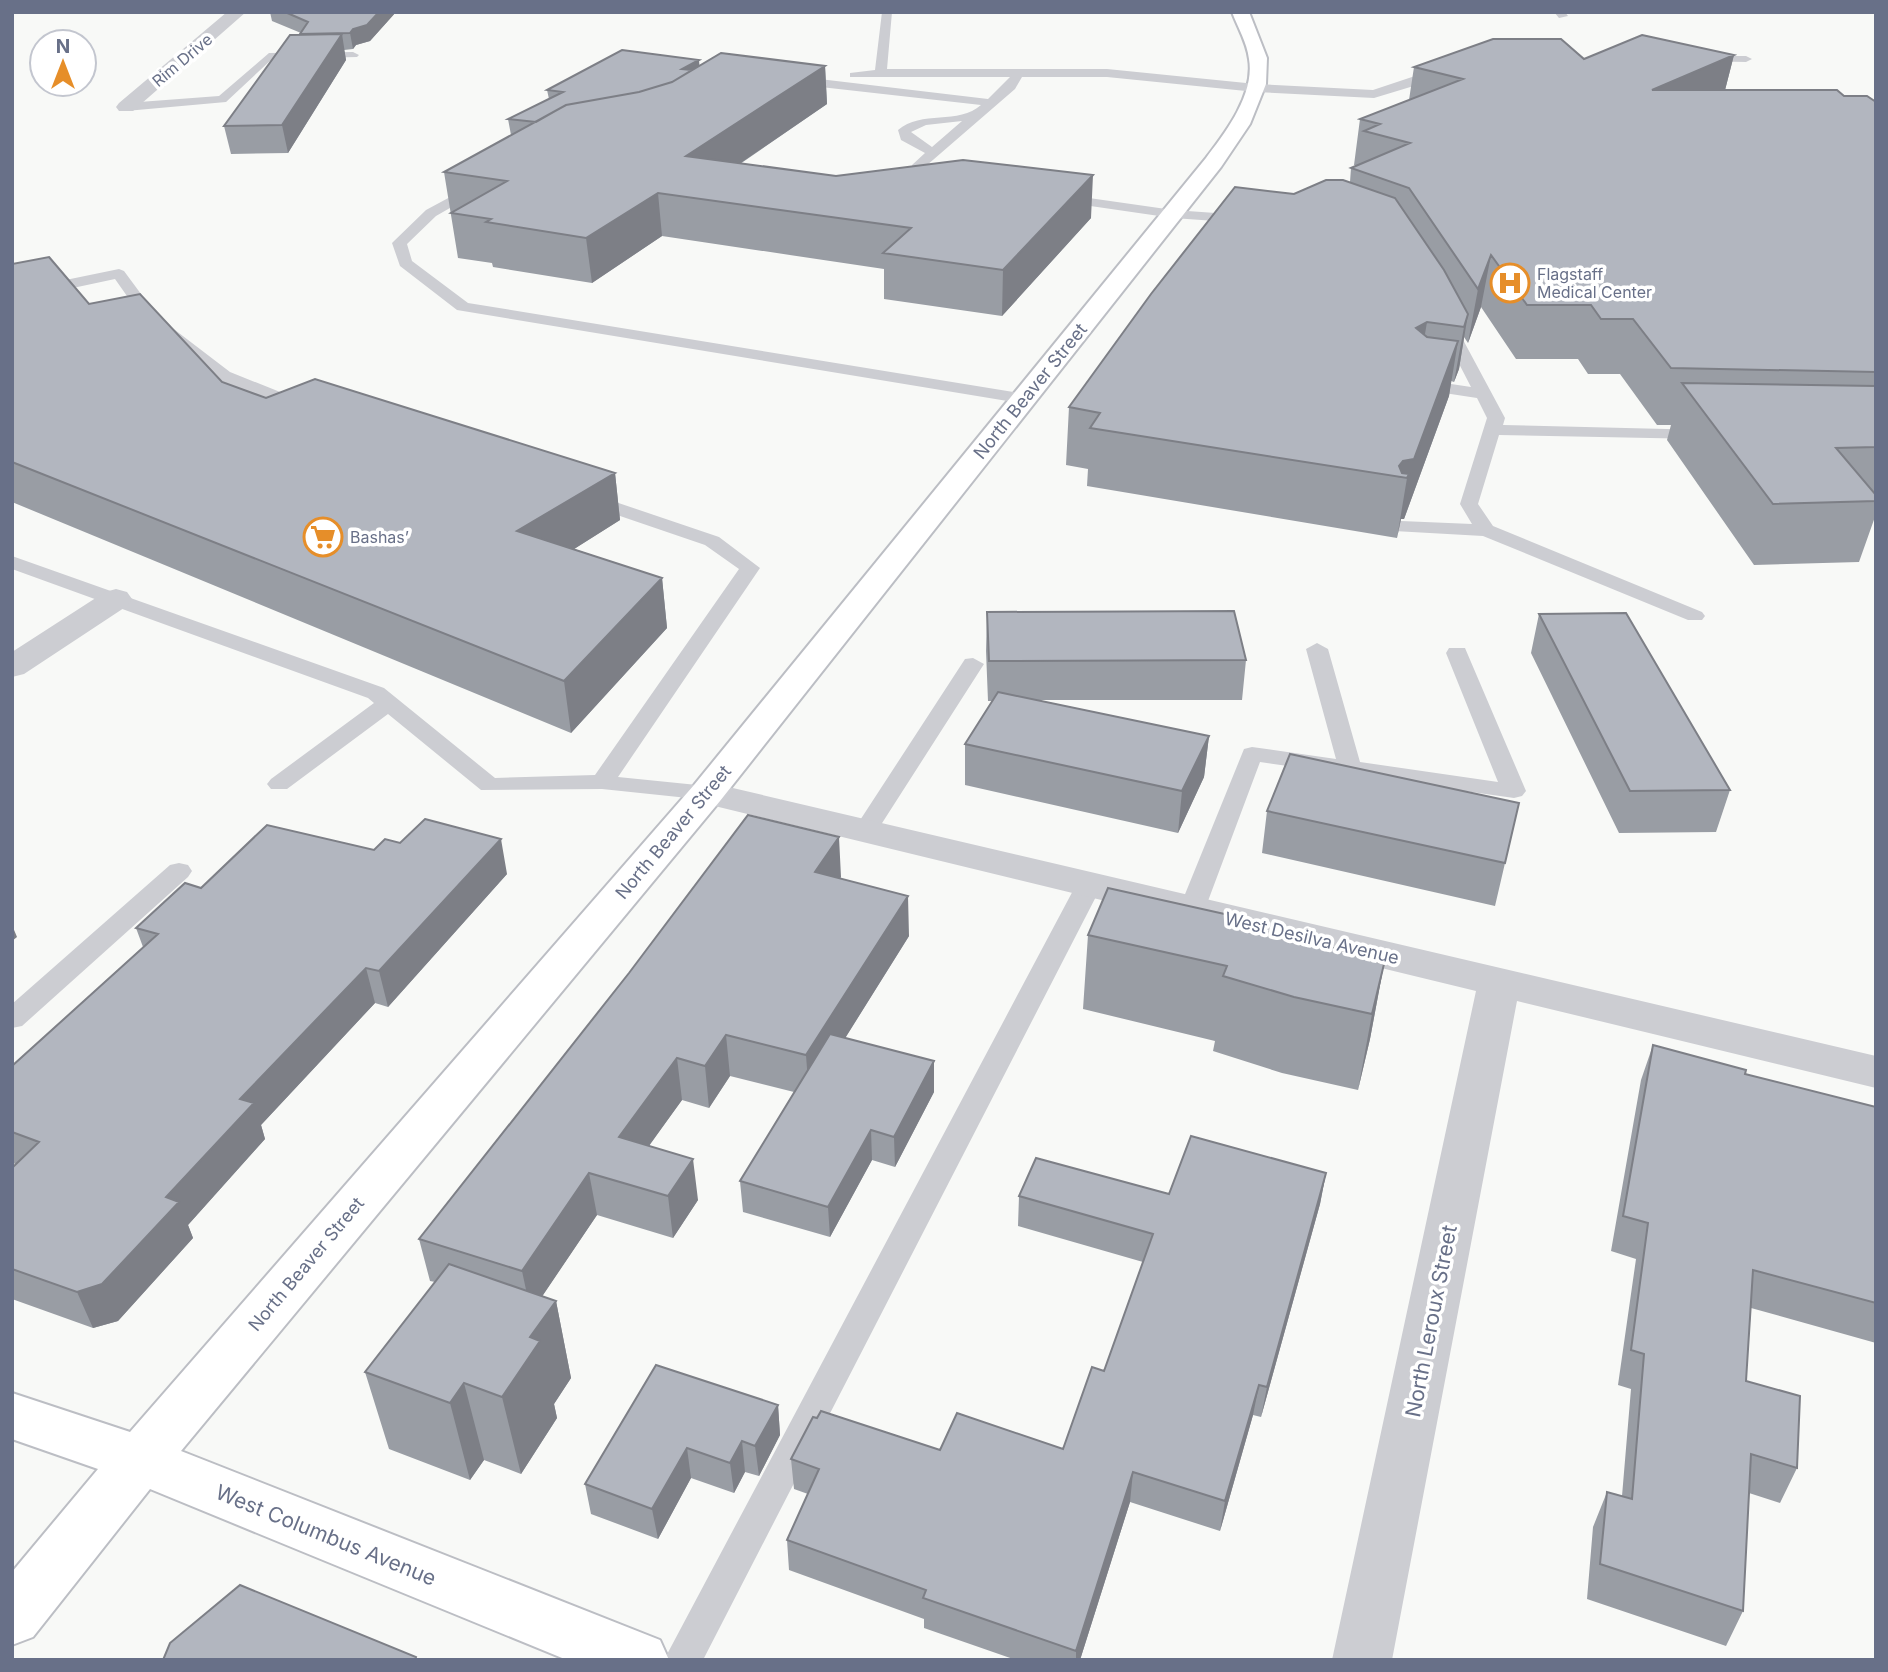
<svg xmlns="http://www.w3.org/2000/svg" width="1888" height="1672" font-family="Inter,sans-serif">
  <rect width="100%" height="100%" fill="#f8f9f7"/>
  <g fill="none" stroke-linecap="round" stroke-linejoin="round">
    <defs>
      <path id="secondary" d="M1232 12H1249L1267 58 1266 84 1250 124 1221 167 720 801 181 1451 660 1640 669 1660H567L150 1489 33 1637 12 1645V1572L98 1469 12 1439V1393L130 1432 694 785 1206 158C1226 132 1255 94 1249 59 1247 42 1238 28 1232 12Z"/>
    </defs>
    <use href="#secondary" stroke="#bcbec4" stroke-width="4"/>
    <path fill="#cccdd2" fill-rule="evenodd" d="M882 12H892L887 69H1107L1256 84 1373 90 1430 71 1450 75 1374 98 1256 92 1107 77H1022L1015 89 926 166 927 172 947 179V185L916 177 912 165 925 153 901 140 898 130C921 110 959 125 981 105L794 84 788 80 794 76 988 99 1010 77H850V73L875 70ZM962 121 932 147 911 132 926 125Z
      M1554 12H1565L1568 16 1559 18Z
      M353 52 359 55 357 57 272 59 226 102 126 111 120 107 126 103 219 96 269 53Z
      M1701 56H1746L1752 59 1746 62 1697 61 1695 59Z
      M478 182 485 186 483 189 436 216 407 244 412 261 468 303 1025 394 1034 399 1025 404 457 310 400 266 392 243 426 210Z
      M1061 194 1173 210 1244 215 1251 219 1244 223 1173 218 1056 201V195Z
      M119 269 124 271 158 317 230 372 310 404 313 408 310 412H298L218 380 146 323 115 279 12 301V291Z
      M1446 318 1454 323 1505 418 1503 425 1707 430 1710 434 1707 438 1701 439 1499 435 1478 504 1493 526 1702 612 1705 616 1702 620H1688L1483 536 1394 531 1391 527 1394 523 1401 521 1472 524 1460 504 1487 418 1477 398 1418 389 1410 384 1418 379 1471 387 1438 323Z
      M589 493 719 537 760 568 618 777 707 786 715 788 719 793 715 798 707 800 602 789 481 790 388 714 287 789H271L267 784 271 779 374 703 368 698 12 569V556L384 688 495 778 595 775 739 569 705 545 582 503 580 499Z
      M1317 643 1328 649 1360 762 1498 782 1446 653 1449 648H1465L1526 791 1522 796 1514 798 1260 762 1205 909 1201 915H1183L1179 909 1244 749 1252 747 1336 759 1306 649Z
      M973 658 984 664 877 831 874 836H856L853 831 965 659Z
      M179 863 188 865 192 871 188 877 22 1026 12 1028V1004L170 865Z
      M1089 877 1098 879 1102 885 703 1660H664L1076 885 1080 879Z"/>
    <path fill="#cccdd2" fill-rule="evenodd" d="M227 12H246L133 111H119L116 107 119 103Z
      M116 589 127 592 132 599 127 606 24 674 12 677V652L105 592Z
      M707 782 1876 1056V1088L1517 1001 1392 1660H1332L1476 991 694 801 688 793 694 785Z"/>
    <use href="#secondary" fill="#fff" fill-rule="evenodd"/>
  </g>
  <path fill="#999da4" d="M270 12H396L370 41 356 45 353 49 344 50 346 60 288 153 231 154 224 126 300 35 301 33 272 21Z
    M1734 55 1725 90 1844 96 1876 102V514L1859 562 1754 565 1667 440 1671 425H1657L1620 374H1588L1578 359H1516L1481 307 1468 343 1464 337 1459 369 1454 382 1451 381 1449 396 1404 519H1401L1397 538 1087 486 1088 469 1066 465 1069 407 1294 194 1350 182 1351 168 1357 166 1354 165 1360 119 1409 100 1414 67 1584 59Z
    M699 60V66H825L827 104 740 164 1091 218 1002 316 884 299V269L662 236 592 283 493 267 492 263 458 258 444 172 511 135 508 119 549 99 547 90Z
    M12 264 89 304 222 382 266 398 615 473 620 520 574 549 662 578 667 628 571 733 12 502Z
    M987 612 1246 660 1242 700H1038L1209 736 1204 777 1178 833 965 785V744L993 701H988L986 651Z
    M1539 614 1730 790 1716 832 1619 833 1531 653Z
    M1519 803 1495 906 1262 853 1267 811Z
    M374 850 507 874 388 1007 375 1003 261 1125 265 1139 188 1225 193 1238 118 1321 93 1328 12 1299V1168L16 1164 12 1163V1066L143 947 136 928 201 888Z
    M841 877 840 879 909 936 845 1038 934 1092 895 1167 872 1160 830 1237 743 1212 740 1181 794 1092 730 1076 709 1108 682 1100 649 1145 698 1200 673 1238 597 1215 542 1296 556 1301 571 1378 554 1404 557 1418 521 1474 484 1460 470 1480 389 1449 365 1372 435 1282 430 1281 419 1239Z
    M1247 919 1246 928 1384 964 1370 1039 1358 1090 1282 1073 1213 1051 1215 1041 1083 1009 1088 935Z
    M1653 1045 1745 1074 1876 1107V1343L1751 1308 1746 1381 1797 1468 1780 1503 1749 1493 1743 1611 1726 1646 1587 1599 1593 1527 1607 1492 1622 1496 1631 1389 1618 1385 1636 1259 1611 1251 1641 1080Z
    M1326 1173 1320 1204 1261 1417 1253 1415 1220 1531 1130 1502 1080 1660H1016L924 1628V1619L789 1570 787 1540 808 1494 794 1489 791 1459 1063 1449 1104 1371 1143 1262 1018 1226 1019 1196 1169 1194Z
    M778 1405 780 1435 759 1476 745 1472 734 1493 691 1478 658 1539 591 1514 585 1484Z"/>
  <path fill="#7d7f86" d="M379 12H396L370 41 356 45 353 49 350 33 353 29Z
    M342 34 346 60 288 153 282 125Z
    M1734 55 1723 98 1652 90Z
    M699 60 700 72 682 69Z
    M825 66 827 104 691 197 686 156Z
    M1093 175 1091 218 1002 316 1003 270Z
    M658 193 662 236 592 283 586 238Z
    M1491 255 1481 307 1468 343 1478 289Z
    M1468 314 1459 369 1454 382 1464 327Z
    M1427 322 1418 376 1416 328Z
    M1458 341 1449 396 1404 519H1401L1397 538 1407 478 1397 477 1399 466Z
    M615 473 620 520 525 580 517 531Z
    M662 578 667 628 571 733 564 681Z
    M1209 736 1204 777 1178 833 1182 791Z
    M839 837 841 877 817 913 815 872Z
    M501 839 507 874 388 1007 379 971Z
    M908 896 909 936 809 1096 806 1055Z
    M12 925 17 937 12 941Z
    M1384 964 1370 1039 1358 1090 1372 1014Z
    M366 968 375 1003 261 1125 265 1139 188 1225 193 1238 118 1321 93 1328 77 1292 166 1197 240 1099Z
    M726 1035 730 1076 709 1108 705 1066Z
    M677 1058 682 1100 626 1178 619 1137Z
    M934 1061V1092L895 1167 894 1137Z
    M871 1130 872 1160 830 1237 828 1207Z
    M693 1159 698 1200 673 1238 668 1196Z
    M589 1173 597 1215 531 1313 522 1271Z
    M1326 1173 1320 1204 1261 1417 1267 1387Z
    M556 1301 571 1378 554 1404 557 1418 521 1474 502 1397 530 1337Z
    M464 1383 484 1460 470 1480 450 1403Z
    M1259 1385 1253 1415 1220 1531 1225 1501Z
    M778 1405 780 1435 759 1476 755 1446Z
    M742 1441 745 1472 734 1493 730 1463Z
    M687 1448 691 1478 658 1539 652 1509Z
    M1133 1472 1130 1502 1080 1660H1076V1651Z"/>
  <path fill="#b2b6bf" stroke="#7d7f86" stroke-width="2" d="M285 12H379L367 25 353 29 350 33 300 34 308 22Z
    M342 34 282 125 224 126 290 35Z
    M1642 35 1734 55 1652 90H1837L1844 96H1867L1876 102V372L1671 368 1633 319H1601L1591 305H1527L1491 255 1478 289 1409 188 1351 168 1410 143 1364 131 1380 124 1360 119 1463 79 1414 67 1493 39H1561L1584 59Z
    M622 50 699 60 682 69 692 70 672 82 639 92 566 105 536 122 508 119 563 92 547 90Z
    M721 53 825 66 686 156 836 176 963 160 1093 175 1003 270 883 253 911 228 658 193 586 238 486 222 491 219 451 213 507 181 444 172 566 105 639 92 672 82Z
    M1326 180H1343L1395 198 1444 270 1468 314 1464 327 1427 322 1416 328 1427 337 1458 341 1414 459 1403 461 1399 466 1402 473 1409 474 1407 478 1090 428 1100 413 1069 407 1151 294 1235 187 1294 194Z
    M49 257 89 304 140 294 222 382 266 398 315 379 615 473 517 531 662 578 564 681 12 462V264Z
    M1682 383 1876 386V447L1836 448 1876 495V501L1773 504Z
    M1234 611 1246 660 989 661 987 612Z
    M1626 613 1730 790 1630 791 1539 614Z
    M998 692 1209 736 1182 791 965 744Z
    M1290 754 1519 803 1505 863 1267 811Z
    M748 815 839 837 815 872 908 896 806 1055 726 1035 705 1066 677 1058 619 1137 693 1159 668 1196 589 1173 522 1271 419 1239 629 973Z
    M425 819 501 839 379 971 366 968 240 1099 254 1103 166 1197 179 1202 102 1284 77 1292 12 1269V1168L39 1142 12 1132V1066L158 934 136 928 185 883 201 888 267 825 374 850 385 839 400 843Z
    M1108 888 1247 919 1245 927 1320 944 1384 964 1372 1014 1294 997 1223 976 1227 966 1088 935Z
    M830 1034 934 1061 894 1137 871 1130 828 1207 740 1181Z
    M1653 1045 1746 1070 1745 1074 1876 1107V1303L1753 1270 1746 1381 1800 1396 1797 1468 1751 1454 1743 1611 1600 1564 1607 1492 1632 1499 1644 1354 1631 1350 1648 1223 1623 1216Z
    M1191 1136 1326 1173 1267 1387 1259 1385 1225 1501 1133 1472 1076 1651 923 1598 926 1590 787 1540 819 1469 791 1459 813 1417 817 1418 821 1411 940 1450 957 1413 1063 1449 1092 1367 1104 1371 1153 1234 1019 1196 1036 1158 1169 1194Z
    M449 1264 556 1301 530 1337 540 1341 502 1397 464 1383 450 1403 365 1372Z
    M656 1365 778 1405 755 1446 742 1441 730 1463 687 1448 652 1509 585 1484Z
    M240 1585 416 1657 415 1660H163L170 1643Z"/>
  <defs>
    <symbol id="hospital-ring" viewBox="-11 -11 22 22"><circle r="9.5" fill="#fff" stroke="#e68e29" stroke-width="1.5"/><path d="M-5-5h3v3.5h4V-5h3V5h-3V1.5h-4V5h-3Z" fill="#e68e29"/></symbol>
    <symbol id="supermarket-ring" viewBox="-11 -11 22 22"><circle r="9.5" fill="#fff" stroke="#e68e29" stroke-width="1.5"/><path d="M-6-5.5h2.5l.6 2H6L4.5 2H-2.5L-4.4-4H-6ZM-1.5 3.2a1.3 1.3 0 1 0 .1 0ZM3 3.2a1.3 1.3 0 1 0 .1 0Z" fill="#e68e29"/></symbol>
  </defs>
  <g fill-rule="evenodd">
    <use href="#hospital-ring" x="1488" y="261" width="44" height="44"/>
    <use href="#supermarket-ring" x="301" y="515" width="44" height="44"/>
  </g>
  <g text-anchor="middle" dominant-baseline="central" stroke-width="7" stroke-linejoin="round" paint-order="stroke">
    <g font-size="16" fill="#687088" stroke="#fff">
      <text transform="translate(182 60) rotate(-40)">Rim Drive</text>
    </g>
    <g font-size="16" fill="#687088" stroke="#fff" text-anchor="start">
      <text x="1537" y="274">Flagstaff<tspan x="1537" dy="18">Medical Center</tspan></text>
      <text x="350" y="537">Bashas’</text>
    </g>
    <g font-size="18" fill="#687088" stroke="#fff">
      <text transform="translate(1030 391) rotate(-51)">North Beaver Street</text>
      <text transform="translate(673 832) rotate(-50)">North Beaver Street</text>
      <text transform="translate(1312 938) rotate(13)">West Desilva Avenue</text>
      <text transform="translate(306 1264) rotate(-50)">North Beaver Street</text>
    </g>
    <g font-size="21" fill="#687088" stroke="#fff">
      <text transform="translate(1431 1321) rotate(-79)">North Leroux Street</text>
      <text transform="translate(326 1535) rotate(22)">West Columbus Avenue</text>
    </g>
  </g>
  <rect width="1888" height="1672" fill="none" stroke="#687088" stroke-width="28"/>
  <g transform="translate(63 63)"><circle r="33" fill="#ffffff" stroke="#c3c6cf" stroke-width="2"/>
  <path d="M0-5L12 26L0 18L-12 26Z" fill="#e68e29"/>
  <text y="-10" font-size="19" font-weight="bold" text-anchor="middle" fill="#687088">N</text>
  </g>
</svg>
